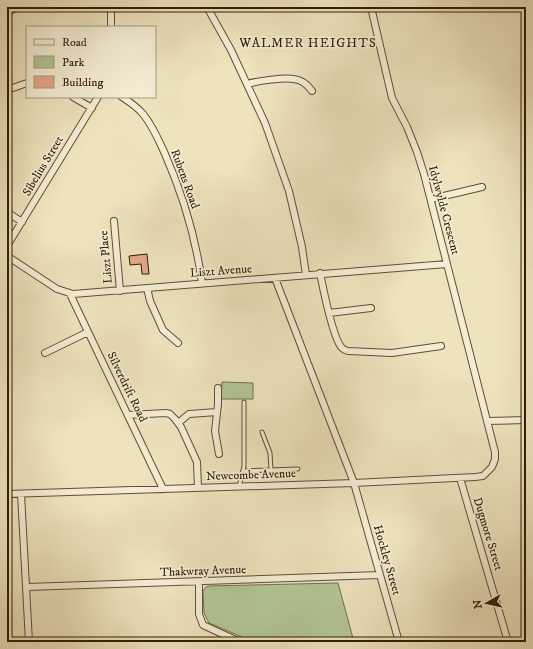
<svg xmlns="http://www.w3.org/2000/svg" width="533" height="649" font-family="'IM FELL DW Pica',serif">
  <rect width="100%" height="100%" fill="#ede3bd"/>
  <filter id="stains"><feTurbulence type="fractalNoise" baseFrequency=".005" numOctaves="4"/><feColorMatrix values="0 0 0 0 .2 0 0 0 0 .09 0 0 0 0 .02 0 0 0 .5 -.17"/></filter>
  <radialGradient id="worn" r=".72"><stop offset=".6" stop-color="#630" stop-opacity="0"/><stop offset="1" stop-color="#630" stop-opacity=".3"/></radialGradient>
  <path fill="#b2c596" stroke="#72704e" d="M222 382 253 383V399H221Z
    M338 583 354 642H254L209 623 204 613 203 591 206 587 209 586Z"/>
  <path fill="#e4a788" stroke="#331c05" d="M147 254 149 274H142L141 264 130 265 129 256Z"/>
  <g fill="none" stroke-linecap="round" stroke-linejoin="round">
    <defs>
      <path id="lane" d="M262 432 270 453 271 470
        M243 471 298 469
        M239 487 244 466V402"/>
      <path id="street" d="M207 7 231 50 265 123 289 191 302 247 306 275
        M7 12 19 7
        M111 27V7
        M247 84C258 81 284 77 294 79 302 80 308 85 312 91
        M7 90 27 83
        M73 97 92 108
        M122 97C130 102 137 107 143 114 153 126 159 141 165 154 183 195 196 239 202 283
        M431 199 482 187
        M7 212 22 222
        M114 221 120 291
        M7 246 98 97
        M7 256 57 289 73 294 447 264
        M320 273C323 288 333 339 342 348 344 350 345 350 348 351L392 353 441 346
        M275 278 354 483 399 642
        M147 288 150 301 163 330 178 343
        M70 294 163 489
        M329 313 371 308
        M45 353 88 332
        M218 388V404L215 431 219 454
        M128 415 166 413 170 414 175 419 181 427 197 462 198 488
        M487 421 526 420
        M178 423 189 414 217 412
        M460 478 508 642
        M7 494 354 483 475 477 483 476 492 467 495 459V452L424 174 417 152 407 127 392 98 371 7
        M21 494 29 642
        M199 582V614L203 625 240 642
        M27 587 380 575"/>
    </defs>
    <use href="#lane" stroke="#624e33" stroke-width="5"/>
    <use href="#street" stroke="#624e33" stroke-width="8"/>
    <use href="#lane" stroke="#f3edd4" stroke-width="3"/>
    <use href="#street" stroke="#f3edd4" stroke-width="6"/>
  </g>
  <g text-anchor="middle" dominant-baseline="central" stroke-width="3.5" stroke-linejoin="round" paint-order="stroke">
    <g font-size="12" fill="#331c05" stroke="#f3edd4">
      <text transform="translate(43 166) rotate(-59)">Sibelius Street</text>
      <text transform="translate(185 179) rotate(70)">Rubens Road</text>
      <text transform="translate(444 210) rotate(75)">Idylwylde Crescent</text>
      <text transform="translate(106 257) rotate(-95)">Liszt Place</text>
      <text transform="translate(221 271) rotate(-4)">Liszt Avenue</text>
      <text transform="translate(127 387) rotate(64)">Silverdrift Road</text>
      <text transform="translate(251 475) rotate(-2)">Newcombe Avenue</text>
      <text transform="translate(488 534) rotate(73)">Dugmore Street</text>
      <text transform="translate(387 560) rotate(74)">Hockley Street</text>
      <text transform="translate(203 571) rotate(-2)">Thakwray Avenue</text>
    </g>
    <g font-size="13" letter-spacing="1" fill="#331c05" stroke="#f3edd4">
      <text x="308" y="43">WALMER HEIGHTS</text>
    </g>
  </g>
  <rect width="533" height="649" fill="none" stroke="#ede3bd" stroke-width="24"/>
  <rect x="8" y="8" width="517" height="633" fill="none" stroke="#331c05" stroke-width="2"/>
  <rect x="12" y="12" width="509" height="625" fill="none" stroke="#331c05"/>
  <rect x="26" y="26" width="130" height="72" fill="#f3edd4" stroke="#a69981"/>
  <rect x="34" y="39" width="20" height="6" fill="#f3edd4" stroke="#a69981"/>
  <text x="62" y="46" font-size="12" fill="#331c05">Road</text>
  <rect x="34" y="56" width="20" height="12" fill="#b2c596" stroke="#a69981"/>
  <text x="62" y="66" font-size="12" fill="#331c05">Park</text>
  <rect x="34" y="76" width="20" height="12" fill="#e4a788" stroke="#a69981"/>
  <text x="62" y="86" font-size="12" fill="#331c05">Building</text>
  <g transform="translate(487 603) rotate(262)" stroke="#f3edd4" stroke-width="3" paint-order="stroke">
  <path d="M0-3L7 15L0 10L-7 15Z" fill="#331c05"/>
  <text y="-6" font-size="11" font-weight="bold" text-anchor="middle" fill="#331c05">N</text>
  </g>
  <rect width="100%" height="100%" filter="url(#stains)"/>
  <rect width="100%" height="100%" fill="url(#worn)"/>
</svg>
